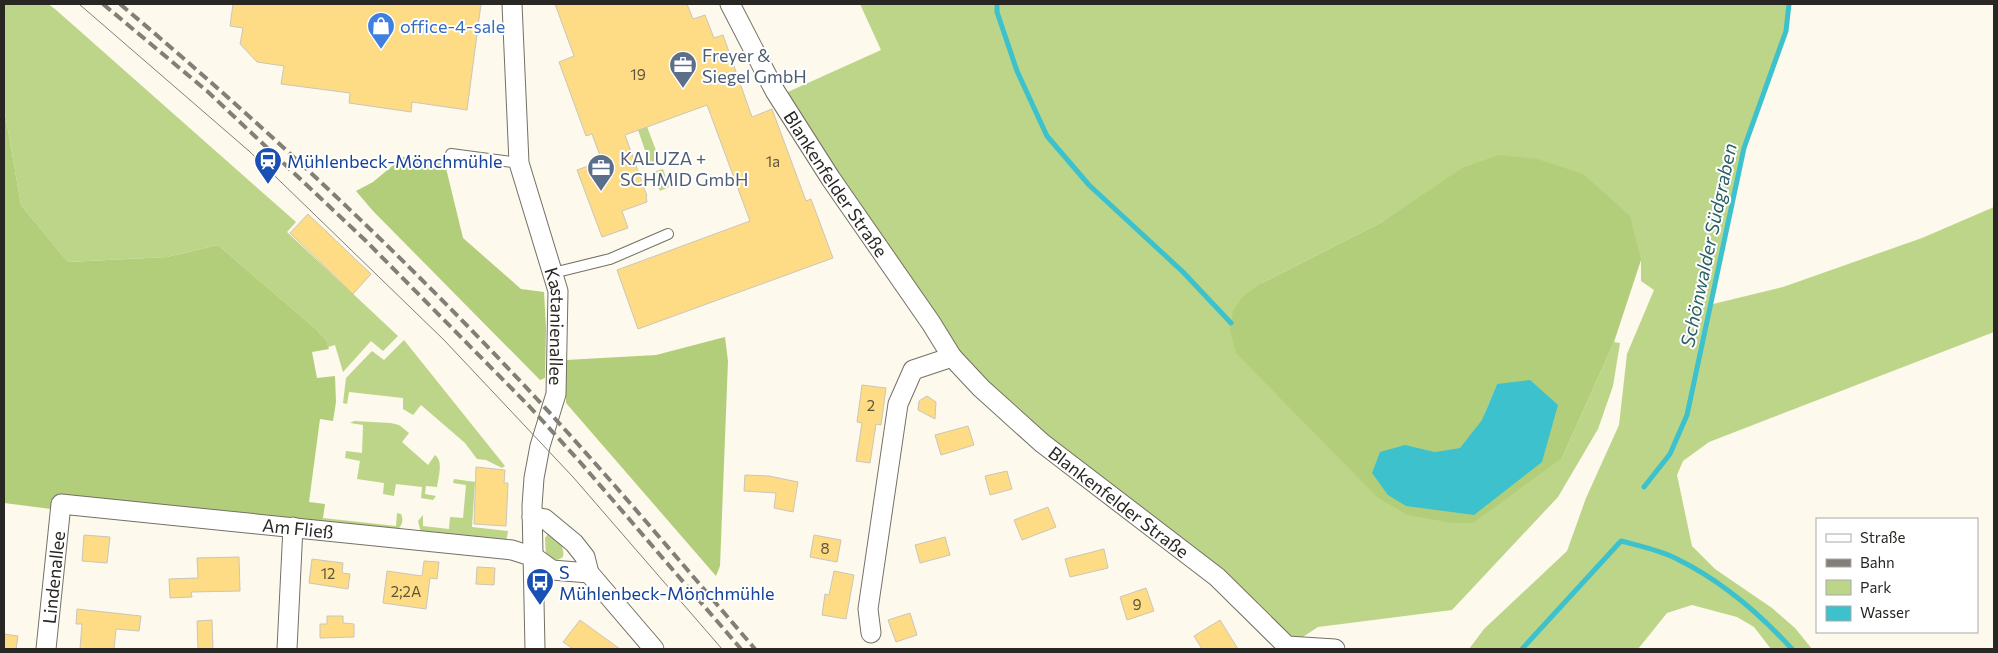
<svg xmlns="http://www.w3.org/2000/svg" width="1998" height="653" font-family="Commissioner,sans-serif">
  <rect width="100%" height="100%" fill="#fdf9ec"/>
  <path fill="#bcd588" d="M4 4H48L55 9 296 222 287 232 398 336 383 351 371 341 343 372 335 345 328 347 326 340 317 330 218 245 167 257 68 262 21 205 4 107Z
    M860 4H1789L1786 31 1744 149 1709 305 1783 287 1922 238 1994 207V332L1709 442 1683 461 1677 475 1692 546 1715 569 1772 608 1795 628 1812 649H1771L1754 627 1737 617 1692 605 1667 613 1638 649H1469L1484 629 1567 551 1586 498 1619 425 1627 354 1654 290 1641 281V260L1384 221 1262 283 1562 458 1614 342 1620 343 1613 386 1598 429 1558 497 1452 610 1318 627 1289 646 983 385 779 96 881 50Z
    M646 124 660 161 650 165 637 127Z
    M663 169 669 187 660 191 653 172Z
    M404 340 505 466 502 468 486 460 477 459 465 443 421 405 413 415 403 409V398L349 392 347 404 343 403 346 378 372 351 384 360Z
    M354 421 391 423 399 425 409 433 402 442 428 465 435 455C444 462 438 477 437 487L426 486 425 494 436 496 433 500 421 498 422 487 396 484 394 496 383 494 384 483 357 479 360 461 345 458 346 451 362 453 363 425 350 423Z
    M454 479 475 482 472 527 508 531 506 542 421 533 418 521 423 515V526L449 529 450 517 463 518 466 485 453 483Z
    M397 513 401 514C404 521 402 526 396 531L322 525 323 518 396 526Z
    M548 534C558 540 565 545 563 557 557 561 552 561 546 557L545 538Z"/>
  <path fill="#b3ce7a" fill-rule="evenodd" d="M4 107 21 205 68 262 167 257 218 245 317 330 326 340 329 349 312 352 317 378 335 376 336 402 333 421 320 419 309 502 325 504 322 525 61 494 51 509 4 503Z
    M1499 155 1537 159 1583 174 1630 216 1641 260 1614 342 1562 458 1473 523H1453L1407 515 1377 497 1236 353 1230 330 1233 311 1242 297 1262 283 1384 221 1462 168ZM1497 384 1474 515 1405 445 1435 452 1460 448 1482 420Z
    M403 157 445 164 463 238 521 289 544 292 546 328 545 378 540 380 373 211 356 191 373 182Z
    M725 337 728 361 720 566 716 576 566 403V360L656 355Z"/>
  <path fill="#3cc1cd" d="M1530 380 1558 405 1542 462 1474 515 1406 506 1388 495 1372 473 1380 452 1405 445 1435 452 1460 448 1482 420 1497 384Z"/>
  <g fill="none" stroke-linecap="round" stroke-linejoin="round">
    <path stroke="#3cc1cd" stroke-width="5" d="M997 4V12L1017 71 1047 136 1089 185 1183 272 1231 323
      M1644 487 1670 454 1687 415 1744 148 1786 31 1789 4
      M1522 649 1621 541C1640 546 1660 550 1677 559 1720 580 1760 614 1792 649"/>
  </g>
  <path fill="#fddc85" stroke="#cbc6bb" d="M233 4H481L467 110 412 102 411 112 349 103 350 93 281 84 284 66 257 62 240 44 243 28 230 26Z
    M555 4H687L693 19 705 15 714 38 723 35 752 117 772 109 806 201 811 199 833 258 638 329 617 270 750 221 707 105 625 135 647 196 646 197 647 202 622 211 628 228 602 237 577 170 602 161 592 134 586 136 559 62 574 56Z
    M308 214 371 274 353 294 290 233Z
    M862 385 886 388 881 425 876 424 870 463 856 461 862 423 857 422Z
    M927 396 936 402 935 419 918 410 919 401Z
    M968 426 974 445 941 455 935 435Z
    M476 467 505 470 504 483H508L506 526 474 524Z
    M1007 471 1012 489 990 495 985 476Z
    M745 475 769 476 798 482 793 512 774 508 776 493 744 491Z
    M1048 507 1056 527 1022 540 1014 520Z
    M84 535 110 537 107 563 82 561Z
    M814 535 841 540 837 562 810 557Z
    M945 537 950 555 920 563 915 545Z
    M1104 549 1108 568 1070 577 1065 559Z
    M239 557 240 591 191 592 192 597 170 598 169 579 198 578 197 558Z
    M312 559 343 563 342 573 350 574 348 589 309 583Z
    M424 561 439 562 437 579 430 578 426 609 383 603 387 571 422 576Z
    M477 567 495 568 494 585 476 584Z
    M834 571 854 575 846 619 822 615 825 594 829 595Z
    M1146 588 1154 611 1127 620 1120 597Z
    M77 609 141 616 139 631 116 629 114 649H80L82 624H76Z
    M910 613 917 635 896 642 888 620Z
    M327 616H343V623L354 624V637L320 638V624H327Z
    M212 620 213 649H198L197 621Z
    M580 620 620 649H573L563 642Z
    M1220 620 1238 649H1202L1194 636Z
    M4 634 18 636 16 649H4Z"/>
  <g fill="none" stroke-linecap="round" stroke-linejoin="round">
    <defs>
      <path id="lane" d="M451 154 519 163
        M553 273 610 259 668 234"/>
      <g id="street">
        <path id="s1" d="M512 4 519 163 558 291 556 394 540 446 534 478 532 506 535 649"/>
        <path id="s2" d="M730 4 775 91 831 179 931 323 952 357"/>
        <path d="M532 517 545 519 574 543 585 557 589 573 654 649"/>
        <path id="s3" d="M871 633 868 609 898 404 913 370 952 357 981 388 1042 443 1217 577 1287 646 1335 649"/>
        <path id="s4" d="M46 649 61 504 512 550 534 557 552 570 589 573"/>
        <path d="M287 649 293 527"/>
      </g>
    </defs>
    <use href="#lane" stroke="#747065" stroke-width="12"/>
    <use href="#street" stroke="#747065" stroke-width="21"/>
    <use href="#lane" stroke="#fff" stroke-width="10"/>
    <use href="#street" stroke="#fff" stroke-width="19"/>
    <path stroke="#817f77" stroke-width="1" d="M79 4 249 151 444 340 573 477 722 649"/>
    <path stroke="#817f77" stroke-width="4" stroke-dasharray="10 5" stroke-linecap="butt" d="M103 4 207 91 366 241 529 406 580 462 741 649
      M120 4C266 127 406 258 536 398 612 480 683 565 755 649"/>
  </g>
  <defs>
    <symbol id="shop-pin" viewBox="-11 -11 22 30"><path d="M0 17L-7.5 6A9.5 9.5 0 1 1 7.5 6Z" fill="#3f7fe0" stroke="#fff"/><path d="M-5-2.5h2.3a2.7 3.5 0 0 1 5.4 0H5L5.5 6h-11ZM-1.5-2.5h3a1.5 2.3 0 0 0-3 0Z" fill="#fff"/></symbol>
    <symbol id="office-pin" viewBox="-11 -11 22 30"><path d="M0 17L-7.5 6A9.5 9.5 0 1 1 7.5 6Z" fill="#5c6f8a" stroke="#fff"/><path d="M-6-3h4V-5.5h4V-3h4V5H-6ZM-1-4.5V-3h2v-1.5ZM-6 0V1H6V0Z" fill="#fff"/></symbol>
    <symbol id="station-pin" viewBox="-11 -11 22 30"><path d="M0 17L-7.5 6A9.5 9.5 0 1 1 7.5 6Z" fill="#1a4fb4" stroke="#fff"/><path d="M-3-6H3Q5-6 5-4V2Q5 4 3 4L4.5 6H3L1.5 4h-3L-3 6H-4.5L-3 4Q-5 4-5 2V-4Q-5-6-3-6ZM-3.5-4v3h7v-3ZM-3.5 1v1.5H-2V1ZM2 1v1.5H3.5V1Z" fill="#fff"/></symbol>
    <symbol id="bus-pin" viewBox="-11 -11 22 30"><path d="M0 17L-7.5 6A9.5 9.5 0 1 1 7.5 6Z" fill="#1a4fb4" stroke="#fff"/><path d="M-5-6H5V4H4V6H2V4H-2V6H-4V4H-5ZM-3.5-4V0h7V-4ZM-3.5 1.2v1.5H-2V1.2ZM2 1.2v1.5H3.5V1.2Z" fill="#fff"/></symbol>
  </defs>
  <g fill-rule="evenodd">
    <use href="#shop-pin" x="365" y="10" width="32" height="43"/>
    <use href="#office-pin" x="667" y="49" width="32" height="43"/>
    <use href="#station-pin" x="252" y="145" width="32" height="43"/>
    <use href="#office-pin" x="585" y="152" width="32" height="43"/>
    <use href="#bus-pin" x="524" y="566" width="32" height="43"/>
  </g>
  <g text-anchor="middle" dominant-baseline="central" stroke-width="4" stroke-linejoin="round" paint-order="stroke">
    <g font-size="15" fill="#5e543c">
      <text x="638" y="74">19</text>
      <text x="773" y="161">1a</text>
      <text x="871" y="405">2</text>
      <text x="825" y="548">8</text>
      <text x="328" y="573">12</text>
      <text x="406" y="591">2;2A</text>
      <text x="1137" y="604">9</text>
    </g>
    <g font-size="18" fill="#366cbe" stroke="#fff" text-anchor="start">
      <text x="400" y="26">office-4-sale</text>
    </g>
    <g font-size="18" fill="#4e5e75" stroke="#fff" text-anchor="start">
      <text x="702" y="55">Freyer &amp;<tspan x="702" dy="21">Siegel GmbH</tspan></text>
      <text x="620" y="158">KALUZA +<tspan x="620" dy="21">SCHMID GmbH</tspan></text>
    </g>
    <g font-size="18" fill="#164399" stroke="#fff" text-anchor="start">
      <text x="287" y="161">Mühlenbeck-Mönchmühle</text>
      <text x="559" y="572">S<tspan x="559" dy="21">Mühlenbeck-Mönchmühle</tspan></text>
    </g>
    <g font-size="18" fill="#292723" stroke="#fff">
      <text stroke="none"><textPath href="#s2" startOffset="209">Blankenfelder Straße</textPath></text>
      <text stroke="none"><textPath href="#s1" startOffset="328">Kastanienallee</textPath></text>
      <text stroke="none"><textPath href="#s3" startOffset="531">Blankenfelder Straße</textPath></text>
      <text stroke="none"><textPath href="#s4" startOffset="384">Am Fließ</textPath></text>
      <text stroke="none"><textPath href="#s4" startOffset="72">Lindenallee</textPath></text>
    </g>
    <g font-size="19" font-style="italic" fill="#2a6065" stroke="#fff">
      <text transform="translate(1708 245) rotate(-78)">Schönwalder Südgraben</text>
    </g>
  </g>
  <rect width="1998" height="653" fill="none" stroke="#292723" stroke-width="10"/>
  <rect x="1816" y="518" width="162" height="115" fill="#ffffff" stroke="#a9a9a7"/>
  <rect x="1826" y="534" width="25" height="8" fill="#ffffff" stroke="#a9a9a7"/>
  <text x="1860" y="543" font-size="15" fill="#292723">Straße</text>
  <rect x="1826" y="559" width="25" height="8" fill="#817f77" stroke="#a9a9a7"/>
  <text x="1860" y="568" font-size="15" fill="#292723">Bahn</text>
  <rect x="1826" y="580" width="25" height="15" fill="#bcd588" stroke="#a9a9a7"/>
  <text x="1860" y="593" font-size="15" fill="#292723">Park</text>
  <rect x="1826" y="606" width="25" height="15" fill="#3cc1cd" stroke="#a9a9a7"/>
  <text x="1860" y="618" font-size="15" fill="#292723">Wasser</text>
</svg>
